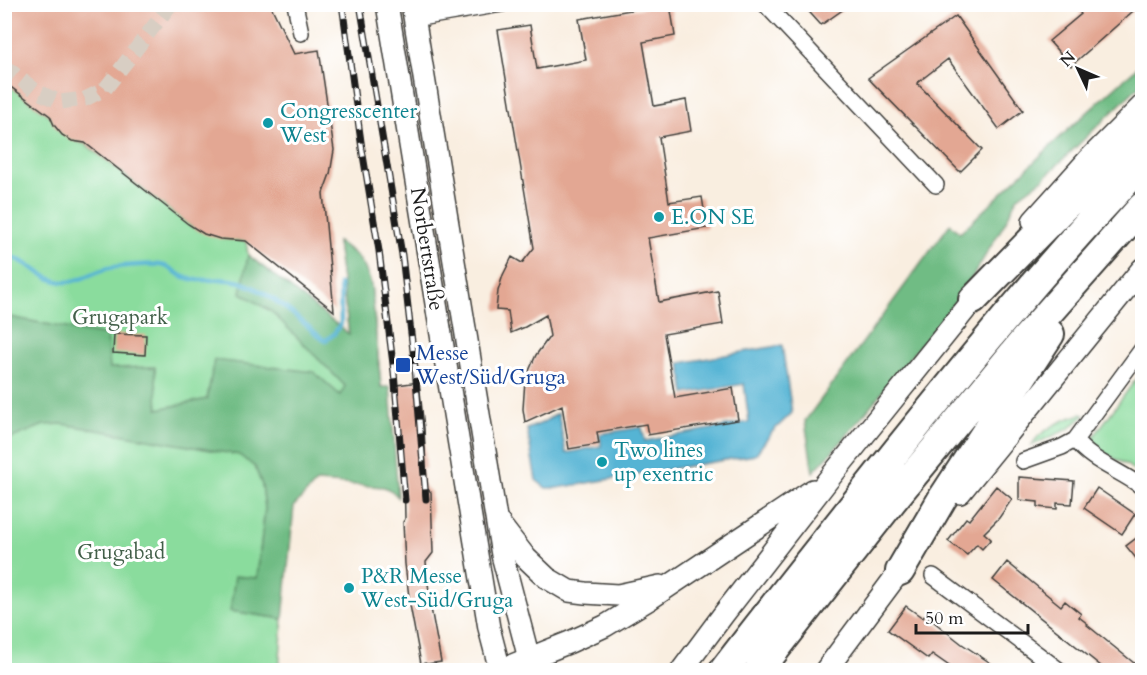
<svg xmlns="http://www.w3.org/2000/svg" width="1147" height="675" font-family="Cardo,serif">
  <rect width="100%" height="100%" fill="#fff"/>
  <filter id="ink" filterUnits="userSpaceOnUse"><feTurbulence type="fractalNoise" baseFrequency=".0167" numOctaves="2"/><feDisplacementMap in="SourceGraphic" scale="12" xChannelSelector="R" yChannelSelector="G"/><feConvolveMatrix kernelMatrix="1 2 1 2 8 2 1 2 1" color-interpolation-filters="sRGB"/></filter>
  <filter id="wash" filterUnits="userSpaceOnUse"><feTurbulence type="fractalNoise" baseFrequency=".008" numOctaves="4" result="noise"/><feDisplacementMap in="SourceGraphic" scale="24" xChannelSelector="R" yChannelSelector="G"/><feGaussianBlur stdDeviation="1.35" result="paint"/><feColorMatrix in="noise" values="0 0 0 0 0 0 0 0 0 0 0 0 0 0 0 0 0 1.4 0 .05"/><feComposite in="paint" operator="in"/></filter>
  <g filter="url(#wash)">
    <rect width="100%" height="100%" fill="#f9eee0"/>
    <path fill="#8adc9d" stroke="#537c5c" stroke-width="1.5" d="M4 82 51 117C57 133 68 141 85 144L188 224C206 236 224 241 246 241L248 255 349 334 337 242C357 253 364 262 371 284L384 416 255 467 262 485 265 508 257 579 231 611 283 619 279 670H5Z
      M1142 371V477L1127 465 1092 447 1089 443Z
      M1081 414 1085 415 1068 429 1031 446C1039 430 1065 419 1081 414Z"/>
    <path fill="#6fbc84" stroke="#466c50" stroke-width="1.5" d="M1142 63V83L1043 179 1017 198 1005 223 964 291 843 440 813 472 805 421 950 224 960 233 1060 137Z
      M337 242C357 253 364 262 371 284L381 387H390L398 497 392 491 384 487 317 482 294 506 283 619 230 611 235 576 257 578 265 508 262 485 255 467 239 455 63 424 44 425 5 441V316L107 336 110 368 155 367 158 409 207 399 214 360 314 372 340 395 345 386 272 312 241 293 248 255 349 334Z"/>
    <path fill="#55b4d4" stroke="#386878" stroke-width="1.5" d="M782 345 792 413 772 432 755 455 557 488H546L536 480 527 429 542 423 558 413 566 453 601 446 600 434 642 427 645 441 749 422 744 384 685 394 680 363Z"/>
    <g fill="none" stroke-linecap="round" stroke-linejoin="round">
      <path stroke="#55b4d4" stroke-width="4.5" d="M4 256C27 257 43 283 67 282 84 281 98 268 115 267 127 266 155 262 165 266 172 268 178 275 184 277 199 283 215 278 230 280 261 283 301 321 325 341L334 334 341 323 340 284"/>
    </g>
    <g id="blocks">
      <path fill="#e3a793" d="M4 4H270L294 54 319 50 334 150 330 174 323 193 334 311 246 241 220 239 204 234 188 224 85 143 72 141 62 135 54 125 50 116 4 82Z
        M665 4H670L675 36 643 42 654 106 686 100 691 131 659 137 669 202 702 197 707 228 648 238 659 302 718 291 723 324 664 334 675 398 733 388 738 420 648 435 646 424 597 432 599 444 569 449 562 405 525 422 523 409 525 380 536 355 550 336 546 315 525 327 511 333 508 311 496 310 498 291 503 275 512 257 522 263 534 248 498 30 530 25 537 69 586 60 579 19Z
        M802 4H851L821 25Z
        M1074 4H1141L1071 66 1049 41 1081 14Z
        M956 16 1023 110 999 129 948 59 917 83 982 150 960 172 868 78Z
        M114 334 146 335 145 355 113 353Z
        M419 382 424 428 426 468 422 469 423 485 431 492 433 553 426 562 430 603 441 662 427 664 425 663 421 664 410 605 405 564 403 522 405 519 404 470H401L400 430 397 385Z
        M1019 477 1074 481 1072 504 1057 503V509L1038 507V502L1019 500Z
        M996 486 1012 499 999 518 984 533 991 539 982 549 977 544 967 555 948 541 966 518 969 520Z
        M1097 488 1135 514 1122 534 1084 508Z
        M1143 533V567L1126 546Z
        M1007 562 1061 606 1065 601 1081 614 1079 617 1088 624 1087 625 1134 663 1128 670H1106L993 580Z
        M906 606 923 618 925 615 962 644 1001 670H955L932 654 928 659 888 630Z"/>
    </g>
  </g>
  <g filter="url(#ink)">
    <use href="#blocks" fill-opacity="0" stroke="#3d3c39" stroke-width="1.5"/>
    <g fill="none" stroke-linecap="round" stroke-linejoin="round">
      <path stroke="#d8cec3" stroke-width="15" stroke-dasharray="15 8" stroke-linecap="butt" d="M4 66 36 91 60 102 85 99 105 89 171 4"/>
      <defs>
        <path id="street" d="M295 4 301 33
          M765 4 936 185
          M414 19 502 4
          M1075 440C1090 461 1121 471 1142 487
          M1023 461 1062 447 1075 440 1142 349
          M933 576 1059 670"/>
        <path id="secondary" d="M387 4 489 628 500 670
          M412 4 502 555 532 670
          M1033 221 1088 160 1142 106
          M960 493 1142 269
          M499 523 526 558 547 578 569 591 585 593 618 595 660 586
          M500 670 570 642 605 626 648 600 813 490
          M682 670 723 615 828 480 982 289
          M826 670 908 560"/>
        <path id="highway" d="M973 300 1065 206 1142 135
          M900 571 942 499 1050 334
          M724 670C781 596 840 522 899 448 977 351 1056 254 1142 165
          M759 670 892 501 1026 338 1142 207"/>
      </defs>
      <use href="#street" stroke="#3d3c39" stroke-width="18"/>
      <use href="#secondary" stroke="#3d3c39" stroke-width="24"/>
      <use href="#highway" stroke="#3d3c39" stroke-width="32"/>
      <use href="#street" stroke="#fff" stroke-width="15"/>
      <use href="#secondary" stroke="#fff" stroke-width="21"/>
      <use href="#highway" stroke="#fff" stroke-width="28"/>
      <defs>
        <path id="rail" d="M342 4 362 149 379 251 386 308 394 372 405 500
          M360 4 402 255 415 368 426 499"/>
      </defs>
      <use href="#rail" stroke="#1c1c1c" stroke-width="7"/>
      <use href="#rail" stroke="#fff" stroke-width="4.5" stroke-dasharray="14" stroke-linecap="butt"/>
    </g>
  </g>
  <g fill="#0f9aa8" stroke="#fff" stroke-width="2">
    <circle cx="268" cy="123" r="6"/>
    <circle cx="659" cy="217" r="6"/>
    <circle cx="602" cy="462" r="6"/>
    <circle cx="349" cy="588" r="6"/>
  </g>
  <rect fill="#1a4fb4" stroke="#fff" stroke-width="2" x="395" y="357" width="16" height="16" rx="3"/>
  <g text-anchor="middle" dominant-baseline="central" stroke-width="6" stroke-linejoin="round" paint-order="stroke">
    <g font-size="21" fill="#0d838f" stroke="#fff" text-anchor="start">
      <text x="280" y="111">Congresscenter<tspan x="280" dy="24">West</tspan></text>
      <text x="671" y="217">E.ON SE</text>
      <text x="614" y="450">Two lines<tspan x="614" dy="24">up exentric</tspan></text>
      <text x="361" y="576">P&amp;R Messe<tspan x="361" dy="24">West-Süd/Gruga</tspan></text>
    </g>
    <g font-size="21" fill="#1c1c1c" stroke="#fff">
      <text transform="translate(427 249) rotate(81)">Norbertstraße</text>
    </g>
    <g font-size="21" fill="#425f49" stroke="#fff">
      <text x="120" y="317">Grugapark</text>
      <text x="121" y="552">Grugabad</text>
    </g>
    <g font-size="21" fill="#164399" stroke="#fff" text-anchor="start">
      <text x="416" y="353">Messe<tspan x="416" dy="24">West/Süd/Gruga</tspan></text>
    </g>
  </g>
  <rect width="1147" height="675" fill="none" stroke="#fff" stroke-width="24"/>
  <g transform="translate(1078 69) rotate(314)" stroke="#ffffff" stroke-width="4.5" paint-order="stroke">
  <path d="M0-4.5L10 22L0 15L-10 22Z" fill="#1c1c1c"/>
  <text y="-9" font-size="16" font-weight="bold" text-anchor="middle" fill="#1c1c1c">N</text>
  </g>
  <path d="M916 624v9h112v-9" fill="none" stroke="#1c1c1c" stroke-width="3"/>
  <text x="925" y="624" font-size="18" fill="#1c1c1c" stroke="#ffffff" stroke-width="4.5" paint-order="stroke">50 m</text>
</svg>
